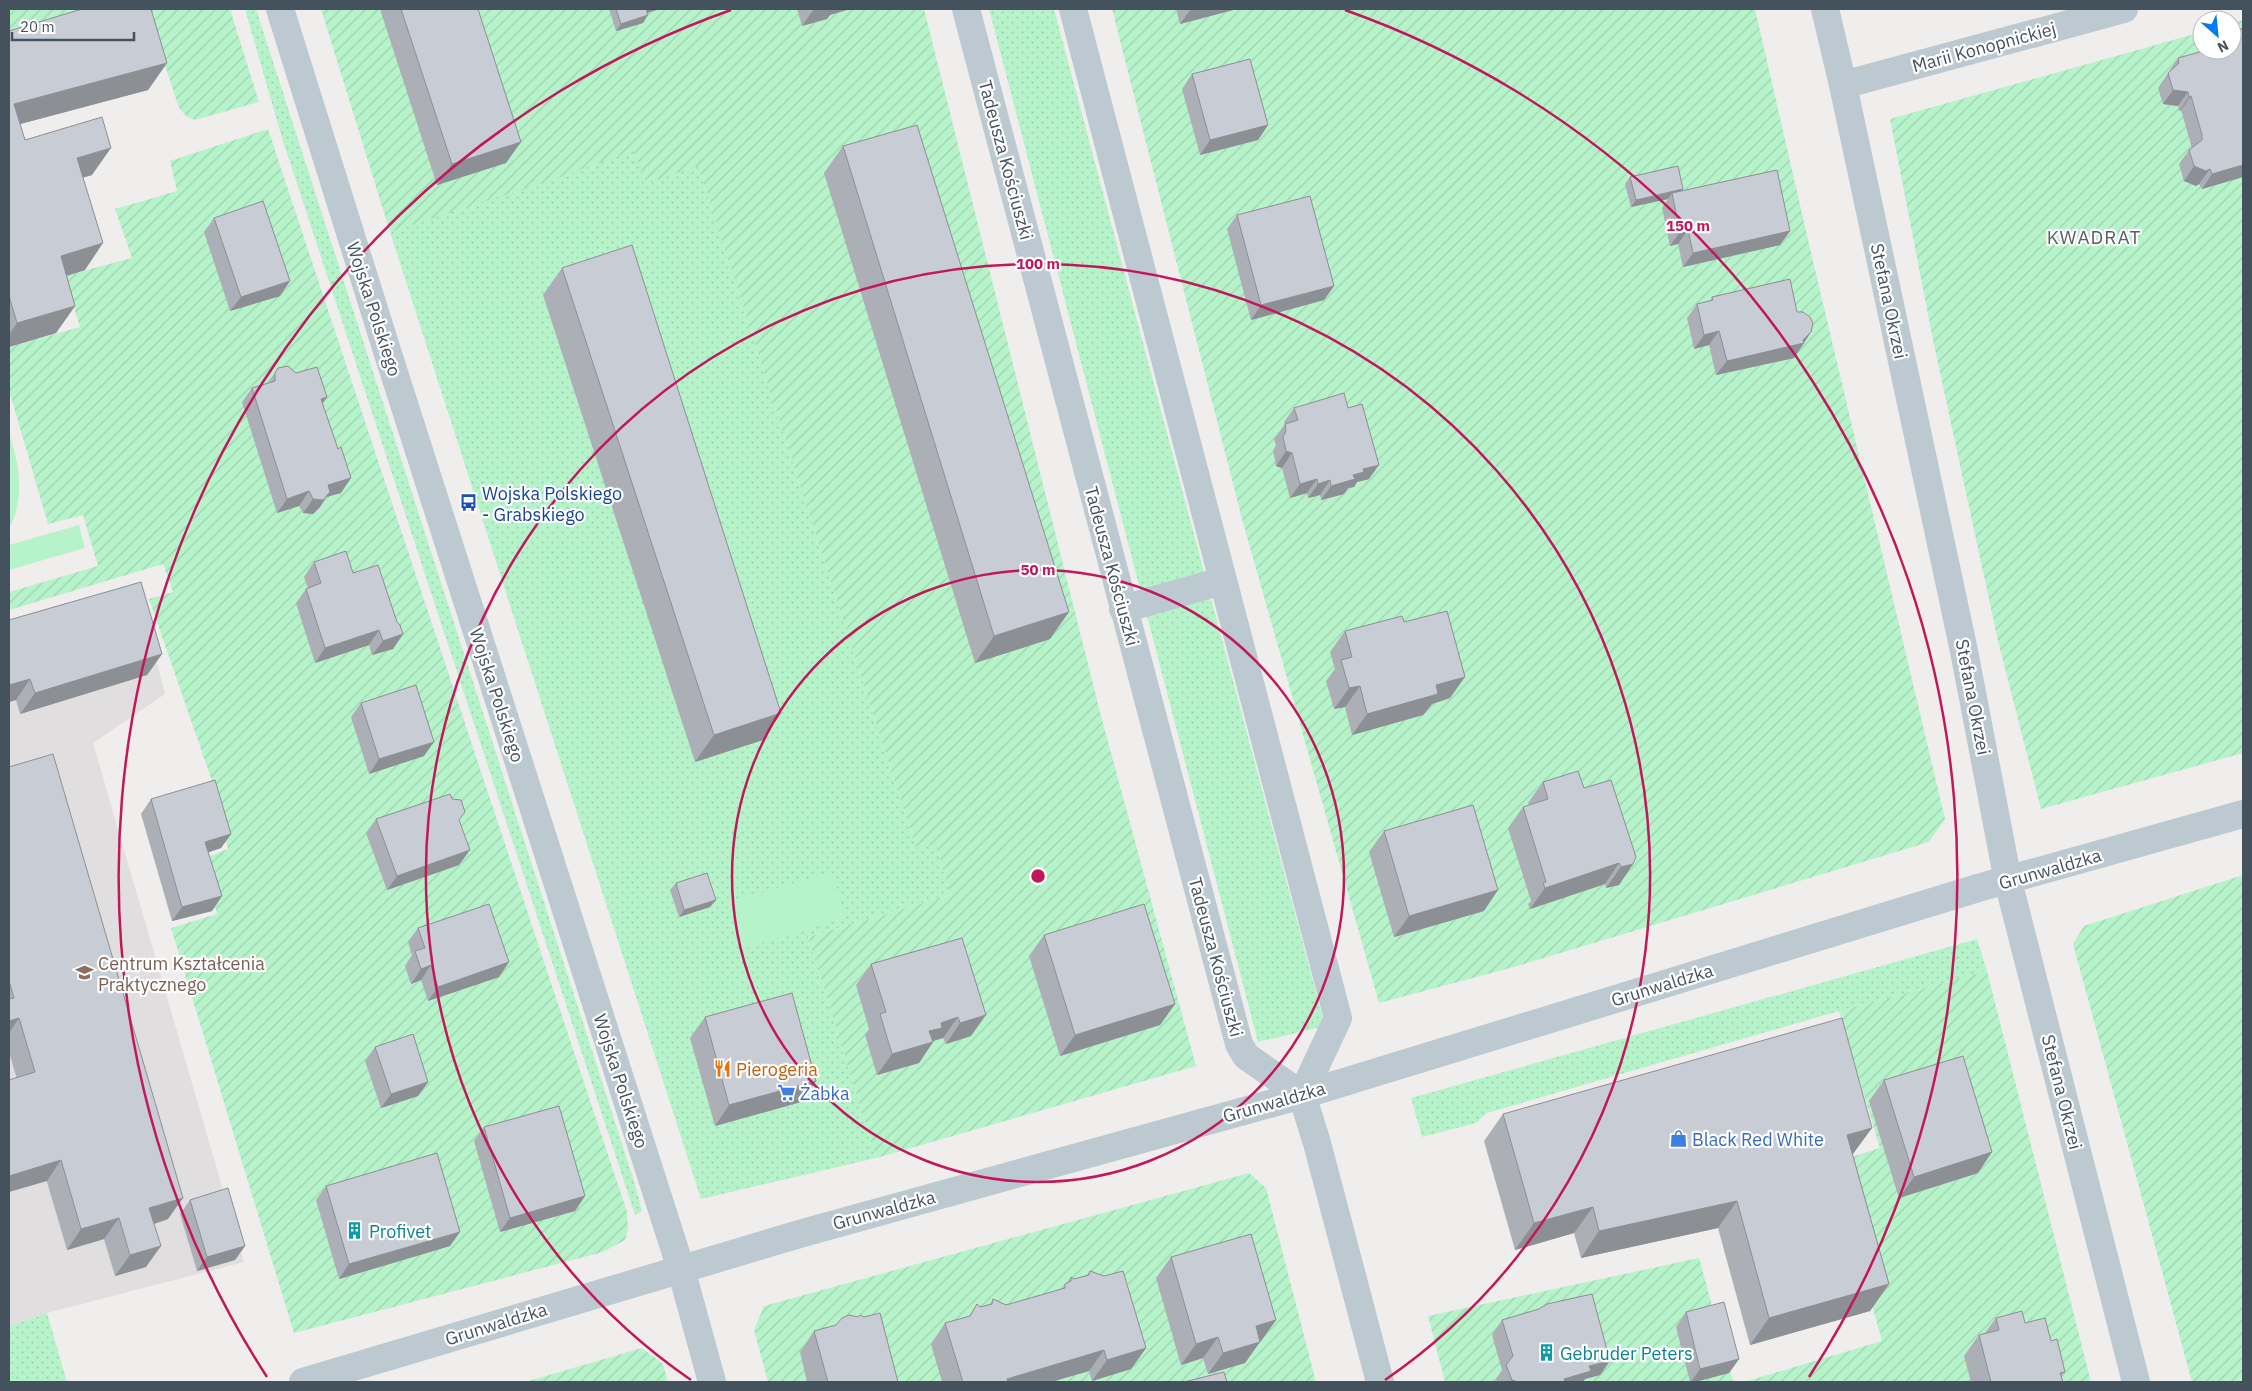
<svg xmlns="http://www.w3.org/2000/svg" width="2252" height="1391" font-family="'IBM Plex Sans',sans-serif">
  <defs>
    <pattern id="grass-dots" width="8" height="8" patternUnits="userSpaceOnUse" patternTransform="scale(1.25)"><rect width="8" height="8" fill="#b6f3ca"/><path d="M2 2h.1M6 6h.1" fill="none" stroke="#9ed2b0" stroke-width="1.8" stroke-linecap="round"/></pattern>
    <pattern id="garden-furrows" width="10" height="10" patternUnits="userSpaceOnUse" patternTransform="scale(1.25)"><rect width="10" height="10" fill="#b6f3ca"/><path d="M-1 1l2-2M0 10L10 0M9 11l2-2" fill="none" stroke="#9ed2b0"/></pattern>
  </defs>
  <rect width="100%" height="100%" fill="#f0eded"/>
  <path fill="#e1dedf" d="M138 590 165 694 93 743 244 1262 47 1313 9 1326V626Z"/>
  <path fill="url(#grass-dots)" d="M245 9H256L634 1181 642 1211 635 1215 282 138Z
    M989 9H1054L1325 1026 1258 1042Z
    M633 151 698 166 916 848 936 843 950 895 808 937 876 1158 701 1199 390 232Z
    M1977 939 1987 971 1839 1011 1487 1113 1476 1123 1422 1137 1411 1098Z
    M47 1313 67 1382H9V1326Z"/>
  <path fill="url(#garden-furrows)" d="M9 9H84L9 31Z
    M152 9H230L259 102 195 120 187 117 179 108 149 17Z
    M321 9H924L1101 716 1196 1066 876 1158 808 937 950 895 936 844 916 848 698 166 647 183 633 151 549 181 390 232Z
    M1112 9H1755L1812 257 1945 819 1929 842 1514 967 1379 1003 1242 519Z
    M2243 20V753L2041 809 1998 641 1933 340 1890 119 2202 32V50H2232V23Z
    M268 129 627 1212 628 1230 625 1240 603 1252 294 1333 171 928 217 914 202 859 228 849 213 784 149 599 173 592 163 564 9 610V592L98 566 83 515 48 524 9 390V347L80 327 64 276 132 258 115 209 177 191 170 161Z
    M2243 875V1382H2192L2073 944 2084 926Z
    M1987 971 2091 1382H1744L1882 1341 1832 1163 1880 1148 1839 1011Z
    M1249 1173 1266 1188 1316 1382H768L754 1330 764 1306Z
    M1699 1258 1733 1382H1445L1428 1316Z
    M642 1348 663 1364 668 1382H525Z"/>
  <path fill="#b6f3ca" d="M9 434C20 464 25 499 9 529Z
    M79 525 85 548 9 570V545Z
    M832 872 845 918 741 949 727 903Z"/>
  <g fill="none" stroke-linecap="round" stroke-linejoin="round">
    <path stroke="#bcc9d1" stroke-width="28" d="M280 9 389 357 681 1269 712 1382
      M966 9 1239 1044 1246 1056 1302 1095 1317 1143 1380 1382
      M1073 9 1338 1018 1302 1095
      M1825 9 1843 85 1964 651 2008 881 2136 1382
      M1843 85 2124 9
      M1123 609 1222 581
      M303 1382 803 1233 1302 1095 1978 888 2243 814"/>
  </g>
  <path fill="#acafb6" d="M380 9H478L506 163 437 185Z
    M609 9H660L647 13 643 23 616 31Z
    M797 9H850L830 15 827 19 802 26Z
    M1176 9H1237L1180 24Z
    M9 31 167 63 148 90 20 124 25 140 92 175 83 177 85 270 67 276 75 306 56 333 9 347Z
    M2178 58 2243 177 2202 189 2199 184 2196 186 2184 181 2179 164 2189 150 2192 148 2181 110 2179 111 2178 106 2163 104 2158 88Z
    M1192 74 1268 125 1258 140 1200 155 1182 89Z
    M843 146 1050 639 975 663 824 173Z
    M1630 177 1683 189 1682 191 1790 231 1780 245 1683 267 1678 244 1670 246 1662 208 1668 199 1631 207 1625 184Z
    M1237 215 1334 286 1324 300 1251 320 1227 229Z
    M214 218 280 296 230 311 204 232Z
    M562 268 763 740 695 762 543 295Z
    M1712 297 1797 312 1811 332 1794 358 1716 375 1709 345 1694 349 1687 318 1697 304 1710 301Z
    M278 368 323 403 341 493 326 497 320 507 313 514 303 513 299 506 277 513 242 402 252 388 268 383Z
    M1294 408 1369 479 1357 482 1354 487 1348 488 1344 494 1321 500 1320 495 1308 498 1307 493 1290 498 1282 468 1276 466 1273 451 1276 445 1274 439 1285 424 1284 422Z
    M314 562 353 573 397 622 403 634 393 649 372 655 369 645 315 663 296 603 306 589 308 588 304 577Z
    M9 620 162 654 147 675 20 714 16 700 9 702Z
    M1404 622 1450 698 1432 704 1423 715 1352 735 1345 707 1334 709 1326 681 1335 669 1330 652 1345 631Z
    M361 703 424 756 369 774 351 717Z
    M9 767 168 1219 154 1224 146 1267 115 1276 104 1239 67 1250 9 1052Z
    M1543 782 1584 788 1633 864 1619 885 1606 888 1605 884 1530 909 1528 904 1531 901 1508 828 1523 807 1529 805 1528 803Z
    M151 799 231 834 221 848 208 852 222 896 212 911 172 921 141 814Z
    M376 819 459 820V865L387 890 366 833Z
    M1384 831 1484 911 1394 937 1369 852Z
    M676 883 716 900 710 907 679 917 670 890Z
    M418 928 499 977 428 1001 421 980 411 984 405 966 412 955 408 942Z
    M1044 935 1175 1004 1160 1025 1060 1056 1029 956Z
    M962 938 971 1036 946 1044 943 1038 933 1041V1042L919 1063 877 1075 865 1035 869 1029 856 985 871 964Z
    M705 1017 816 1081 801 1102 715 1126 690 1038Z
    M375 1047 428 1082 418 1096 381 1108 365 1061Z
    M1884 1080 1978 1173 1899 1198 1869 1101Z
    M1503 1114 1853 1154V1155L1889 1284 1870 1311 1750 1345 1718 1228 1581 1258 1574 1233 1515 1250 1484 1141Z
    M484 1127 585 1196 575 1211 500 1232 474 1141Z
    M326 1186 450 1246 339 1279 316 1200Z
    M190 1200 245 1246 235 1260 197 1271 180 1214Z
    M1171 1257 1276 1320 1261 1341H1260L1245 1363 1208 1374 1203 1358 1181 1365 1156 1278Z
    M1090 1271 1146 1348 1131 1369 1092 1381 1089 1371 1051 1382H942L931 1344 945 1323 969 1316 977 1304 980 1307 990 1304 993 1299 1006 1305 1062 1289 1071 1277 1074 1279 1087 1275Z
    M1686 1312 1739 1359 1729 1373 1695 1382H1690L1676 1327Z
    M1996 1318 2025 1323 2051 1341 2065 1372 2061 1377 2063 1382H1971L1964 1356 1979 1335 1985 1333Z
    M1502 1320 1610 1361 1600 1375 1585 1379 1583 1382H1497L1496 1379 1502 1370 1492 1335Z
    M836 1325 898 1382H807L800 1352 814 1331Z"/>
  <path fill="#8c8f94" d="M644 9H660L640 15Z
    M814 9H850L830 15 827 19 802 26Z
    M1191 9H1237L1180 24Z
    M648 15 643 23 616 31 621 24Z
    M167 63 148 90 9 127 14 104Z
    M2173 90 2188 92 2178 106 2163 104Z
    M2191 96 2181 110 2179 111 2189 97Z
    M1268 125 1258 140 1200 155 1210 140Z
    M521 142 506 163 437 185 452 164Z
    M111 148 92 175 58 185 77 158Z
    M2243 165V177L2202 189 2212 174Z
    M2194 166 2210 169 2199 184 2196 186 2184 181Z
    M1683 189 1678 196 1672 193 1668 199 1631 207 1636 200Z
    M1688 230 1678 244 1670 246 1680 232Z
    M1790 231 1780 245 1683 267 1693 253Z
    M103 243 85 270 42 283 61 256Z
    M290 281 280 296 230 311 241 297Z
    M1334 286 1324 300 1251 320 1261 305Z
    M75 306 56 333 9 347V335L17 323Z
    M1719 331 1709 345 1694 349 1704 335Z
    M1811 332 1794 358 1716 375 1727 361 1803 340Z
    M327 397 317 411 321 399Z
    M1286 451 1292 453 1282 468 1276 466Z
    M1379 465 1369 479 1357 482 1354 487 1348 488 1344 494 1321 500 1331 486 1353 475 1363 469Z
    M351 478 341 493 326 497 320 507 313 514 303 513 313 499 328 485Z
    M1317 479 1307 493 1290 498 1300 484Z
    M1330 480 1320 495 1308 498 1318 484Z
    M309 491 299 506 277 513 287 499Z
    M1069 612 1050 639 975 663 994 636Z
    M379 630 369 645 315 663 325 648Z
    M403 634 393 649 372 655 383 641Z
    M162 654 147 675 20 714 35 693Z
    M1465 677 1450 698 1432 704 1423 715 1352 735 1367 714 1436 685Z
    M30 679 16 700 9 702V685Z
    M1360 686 1345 707 1334 709 1349 688Z
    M781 713 763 740 695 762 714 735Z
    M434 742 424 756 369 774 379 759Z
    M231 834 221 848 195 857 205 842Z
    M470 850 459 865 387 890 397 876Z
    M1619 863 1605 884 1530 909 1545 888Z
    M1633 864 1619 885 1606 888 1621 867Z
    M1498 890 1484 911 1394 937 1409 916Z
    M222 896 212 911 172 921 182 907Z
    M716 900 710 907 679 917 684 910Z
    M509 962 499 977 428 1001 438 987Z
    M431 965 421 980 411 984 421 969Z
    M1175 1004 1160 1025 1060 1056 1075 1035Z
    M986 1015 971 1036 946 1044 960 1023Z
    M958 1017 943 1038 933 1041V1042L919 1063 877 1075 892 1054 929 1031 941 1023Z
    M19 1018 9 1033V1021Z
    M816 1081 801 1102 715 1126 729 1105Z
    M428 1082 418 1096 381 1108 391 1094Z
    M1872 1128 1853 1154 1828 1162 1847 1135Z
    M1992 1152 1978 1173 1899 1198 1914 1177Z
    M61 1160 47 1181 9 1192V1176Z
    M585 1196 575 1211 500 1232 510 1218Z
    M183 1198 168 1219 135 1230 149 1208Z
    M1737 1201 1718 1228 1581 1258 1599 1231Z
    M1593 1207 1574 1233 1515 1250 1534 1223Z
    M119 1218 104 1239 67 1250 81 1229Z
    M460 1232 450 1246 339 1279 349 1264Z
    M161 1246 146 1267 115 1276 130 1255Z
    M245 1246 235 1260 197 1271 207 1257Z
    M1889 1284 1870 1311 1750 1345 1769 1318Z
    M1276 1320 1261 1341 1241 1347 1256 1326Z
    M1218 1337 1203 1358 1181 1365 1196 1344Z
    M1260 1342 1245 1363 1208 1374 1223 1353Z
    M1146 1348 1131 1369 1092 1381 1107 1360Z
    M1104 1350 1089 1371 1051 1382H1005L1007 1379Z
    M1739 1359 1729 1373 1695 1382H1691L1700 1369Z
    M1610 1361 1600 1375 1585 1379 1583 1382H1562L1564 1379 1589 1366Z
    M1512 1380 1518 1382H1510Z"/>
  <path fill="#c8ccd4" stroke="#8c8f94" d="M82 9H151L167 63 14 104 25 140 102 117 111 148 77 158 103 243 61 256 75 306 17 323 9 296V31Z
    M401 9H478L521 142 452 164Z
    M616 9H646L648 15 621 24Z
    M2237 28 2243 29V165L2212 174 2210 169 2206 171 2194 166 2189 150 2202 140V135L2191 96 2189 97 2188 92 2173 90 2168 73 2179 63 2178 58 2207 50H2232V30Z
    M1250 59 1268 125 1210 140 1192 74Z
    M917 125 1069 612 994 636 843 146Z
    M1678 166 1683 189 1636 200 1630 177Z
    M1777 170 1790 231 1693 253 1688 230 1680 232 1672 193Z
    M1310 196 1334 286 1261 305 1237 215Z
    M263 201 290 281 241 297 214 218Z
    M632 245 781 713 714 735 562 268Z
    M1790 279 1797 312H1803L1810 317 1813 323 1811 332 1803 340 1804 343 1727 361 1719 331 1704 335 1697 304 1713 300 1712 297Z
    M288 366 296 373 317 367 327 397 321 399 338 449 341 447 351 478 328 485 330 492 323 500 313 499 309 491 287 499 252 388 275 381V373L278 368Z
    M1344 393 1348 408 1362 404 1379 465 1363 469 1364 472 1353 475 1355 479 1331 486 1330 480 1318 484 1317 479 1300 484 1292 453 1286 451 1283 437 1286 431 1285 424 1298 420 1294 408Z
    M346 551 353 573 378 565 397 622 400 625 403 634 383 641 379 630 325 648 306 589 321 583 314 562Z
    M141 582 162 654 35 693 30 679 9 685V620Z
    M1447 611 1465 677 1436 685 1438 694 1367 714 1360 686 1349 688 1341 660 1352 657 1345 631 1402 616 1404 622Z
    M416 685 434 742 379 759 361 703Z
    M53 754 183 1198 149 1208 161 1246 130 1255 119 1218 81 1229 61 1160 9 1176V1080L35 1072 19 1018 9 1021V999L14 998 9 981V767Z
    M1578 771 1584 788 1611 780 1636 857 1633 864 1621 867 1619 863 1545 888 1543 883 1546 882 1523 807 1548 799 1543 782Z
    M215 780 231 834 205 842 222 896 182 907 151 799Z
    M450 794 452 799 461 800 465 812 459 820 470 850 397 876 376 819Z
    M1473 805 1498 890 1409 916 1384 831Z
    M707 873 716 900 684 910 676 883Z
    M489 904 509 962 438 987 431 965 421 969 415 951 425 948 418 928Z
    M1144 904 1175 1004 1075 1035 1044 935Z
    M962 938 986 1015 960 1023 958 1017 941 1023 942 1028 929 1031 933 1042 892 1054 880 1014 886 1012 871 964Z
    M792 993 816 1081 729 1105 705 1017Z
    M1842 1018 1872 1128 1847 1135 1889 1284 1769 1318 1737 1201 1599 1231 1593 1207 1534 1223 1503 1114Z
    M413 1034 428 1082 391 1094 375 1047Z
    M1963 1056 1992 1152 1914 1177 1884 1080Z
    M559 1106 585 1196 510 1218 484 1127Z
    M437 1153 460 1232 349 1264 326 1186Z
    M228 1188 245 1246 207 1257 190 1200Z
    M1251 1234 1276 1320 1256 1326 1260 1342 1223 1353 1218 1337 1196 1344 1171 1257Z
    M1090 1271 1104 1276 1123 1271 1146 1348 1107 1360 1104 1350 1007 1379 1008 1382H963L945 1323 970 1316 977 1304 980 1307 992 1304 993 1299 1006 1305 1065 1288V1284L1071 1281V1277L1074 1279 1089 1275Z
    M1592 1294 1610 1361 1589 1366 1591 1371 1564 1379 1565 1382H1518L1512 1380 1506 1365 1513 1356 1502 1320 1539 1309 1547 1304Z
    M1724 1302 1739 1359 1700 1369 1686 1312Z
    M2022 1311 2025 1323 2045 1318 2051 1341 2057 1339 2065 1372 2060 1373 2063 1382H1991L1979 1335 1999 1330 1996 1318Z
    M880 1313 898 1382H828L814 1331 836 1325 842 1318 849 1315 858 1317 860 1315 864 1317Z
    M1224 1372 1227 1382H1184Z"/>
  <g fill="none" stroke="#c2185b" stroke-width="2.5">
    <circle cx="1038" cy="876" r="306"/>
    <path d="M691 1380A612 612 0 1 1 1385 1380"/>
    <path d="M267 1377A919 919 0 0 1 731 10M1345 10A919 919 0 0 1 1809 1377"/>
  </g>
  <defs>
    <symbol id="bus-bare" viewBox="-9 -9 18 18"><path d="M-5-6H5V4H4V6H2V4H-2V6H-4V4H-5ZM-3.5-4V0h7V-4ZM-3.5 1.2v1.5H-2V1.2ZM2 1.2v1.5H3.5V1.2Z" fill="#1a4fb4" stroke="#fff" stroke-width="2.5" paint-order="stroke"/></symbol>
    <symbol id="school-bare" viewBox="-9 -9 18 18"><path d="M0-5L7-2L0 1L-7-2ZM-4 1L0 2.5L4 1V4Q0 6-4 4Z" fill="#8d6e63" stroke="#fff" stroke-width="2.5" paint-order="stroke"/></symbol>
    <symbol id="restaurant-bare" viewBox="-9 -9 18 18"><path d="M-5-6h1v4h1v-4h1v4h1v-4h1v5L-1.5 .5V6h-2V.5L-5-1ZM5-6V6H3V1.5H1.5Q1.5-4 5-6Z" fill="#e8710a" stroke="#fff" stroke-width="2.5" paint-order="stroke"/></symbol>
    <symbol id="supermarket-bare" viewBox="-9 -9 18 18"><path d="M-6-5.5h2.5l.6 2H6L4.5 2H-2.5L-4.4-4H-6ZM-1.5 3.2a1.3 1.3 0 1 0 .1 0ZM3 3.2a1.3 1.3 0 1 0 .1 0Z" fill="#3f7fe0" stroke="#fff" stroke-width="2.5" paint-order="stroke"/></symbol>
    <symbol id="shop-bare" viewBox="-9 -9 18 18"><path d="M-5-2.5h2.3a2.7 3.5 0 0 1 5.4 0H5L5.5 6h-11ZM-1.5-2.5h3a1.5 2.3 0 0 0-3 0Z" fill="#3f7fe0" stroke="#fff" stroke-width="2.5" paint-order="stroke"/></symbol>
    <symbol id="building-bare" viewBox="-9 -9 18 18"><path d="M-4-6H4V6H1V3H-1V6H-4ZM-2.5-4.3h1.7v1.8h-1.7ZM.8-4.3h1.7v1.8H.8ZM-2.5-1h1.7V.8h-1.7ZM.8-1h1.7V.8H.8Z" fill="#0f9aa8" stroke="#fff" stroke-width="2.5" paint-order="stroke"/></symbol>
  </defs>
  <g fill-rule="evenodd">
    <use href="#bus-bare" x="456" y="490" width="25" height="25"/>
    <use href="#school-bare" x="72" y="960" width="25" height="25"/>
    <use href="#restaurant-bare" x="710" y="1056" width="25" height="25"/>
    <use href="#supermarket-bare" x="774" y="1080" width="25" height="25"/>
    <use href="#shop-bare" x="1666" y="1126" width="25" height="25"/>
    <use href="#building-bare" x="342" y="1218" width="25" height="25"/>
    <use href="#building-bare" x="1534" y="1340" width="25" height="25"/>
  </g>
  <g text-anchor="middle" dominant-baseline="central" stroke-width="4.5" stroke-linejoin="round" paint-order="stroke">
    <g font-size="18" fill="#44525d" stroke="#fff">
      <text transform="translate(1984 47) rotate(-15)">Marii Konopnickiej</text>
      <text transform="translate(1006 160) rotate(75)">Tadeusza Kościuszki</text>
      <text transform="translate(1889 301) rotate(78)">Stefana Okrzei</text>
      <text transform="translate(374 309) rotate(72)">Wojska Polskiego</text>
      <text transform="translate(1112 566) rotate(75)">Tadeusza Kościuszki</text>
      <text transform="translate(497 695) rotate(72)">Wojska Polskiego</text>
      <text transform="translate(1973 697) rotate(79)">Stefana Okrzei</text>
      <text transform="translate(2050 869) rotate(-16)">Grunwaldzka</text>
      <text transform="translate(1216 957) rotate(75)">Tadeusza Kościuszki</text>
      <text transform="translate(1662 985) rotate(-17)">Grunwaldzka</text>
      <text transform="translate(621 1081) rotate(72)">Wojska Polskiego</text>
      <text transform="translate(2062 1092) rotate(76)">Stefana Okrzei</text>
      <text transform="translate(1274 1102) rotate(-16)">Grunwaldzka</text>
      <text transform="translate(884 1210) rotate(-15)">Grunwaldzka</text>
      <text transform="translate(496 1324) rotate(-17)">Grunwaldzka</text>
    </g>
    <g font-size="18" fill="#164399" stroke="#fff" text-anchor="start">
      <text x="482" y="493">Wojska Polskiego<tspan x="482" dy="21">- Grabskiego</tspan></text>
    </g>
    <g font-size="18" fill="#785e54" stroke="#fff" text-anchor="start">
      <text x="98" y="963">Centrum Kształcenia<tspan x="98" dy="21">Praktycznego</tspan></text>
    </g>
    <g font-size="18" fill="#c56008" stroke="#fff" text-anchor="start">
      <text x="736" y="1069">Pierogeria</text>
    </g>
    <g font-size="18" fill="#366cbe" stroke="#fff" text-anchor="start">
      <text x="800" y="1093">Żabka</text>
      <text x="1692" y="1139">Black Red White</text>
    </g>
    <g font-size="18" fill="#0d838f" stroke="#fff" text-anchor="start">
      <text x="369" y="1231">Profivet</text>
      <text x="1560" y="1353">Gebruder Peters</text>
    </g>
    <g font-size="19" letter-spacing="1" fill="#595e63" stroke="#fff">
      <text x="2094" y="237">KWADRAT</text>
    </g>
  </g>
  <circle cx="1038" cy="876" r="8" fill="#c2185b" stroke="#fff" stroke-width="2.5"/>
  <g font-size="15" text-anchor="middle" font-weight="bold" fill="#c2185b" stroke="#fff" stroke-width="4.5" stroke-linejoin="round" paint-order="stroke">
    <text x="1688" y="231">150 m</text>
    <text x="1038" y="269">100 m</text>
    <text x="1038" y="575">50 m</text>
  </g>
  <rect width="2252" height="1391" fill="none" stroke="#44525d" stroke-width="20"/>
  <g transform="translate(2217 35) rotate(153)"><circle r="24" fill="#ffffff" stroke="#b4babe"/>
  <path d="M0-4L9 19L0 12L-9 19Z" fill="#057af2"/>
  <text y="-8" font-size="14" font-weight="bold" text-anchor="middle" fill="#44525d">N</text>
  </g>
  <path d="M12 32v8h122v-8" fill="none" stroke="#44525d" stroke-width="2.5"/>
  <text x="20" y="32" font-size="15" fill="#44525d" stroke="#ffffff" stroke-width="4" paint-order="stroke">20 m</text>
</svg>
